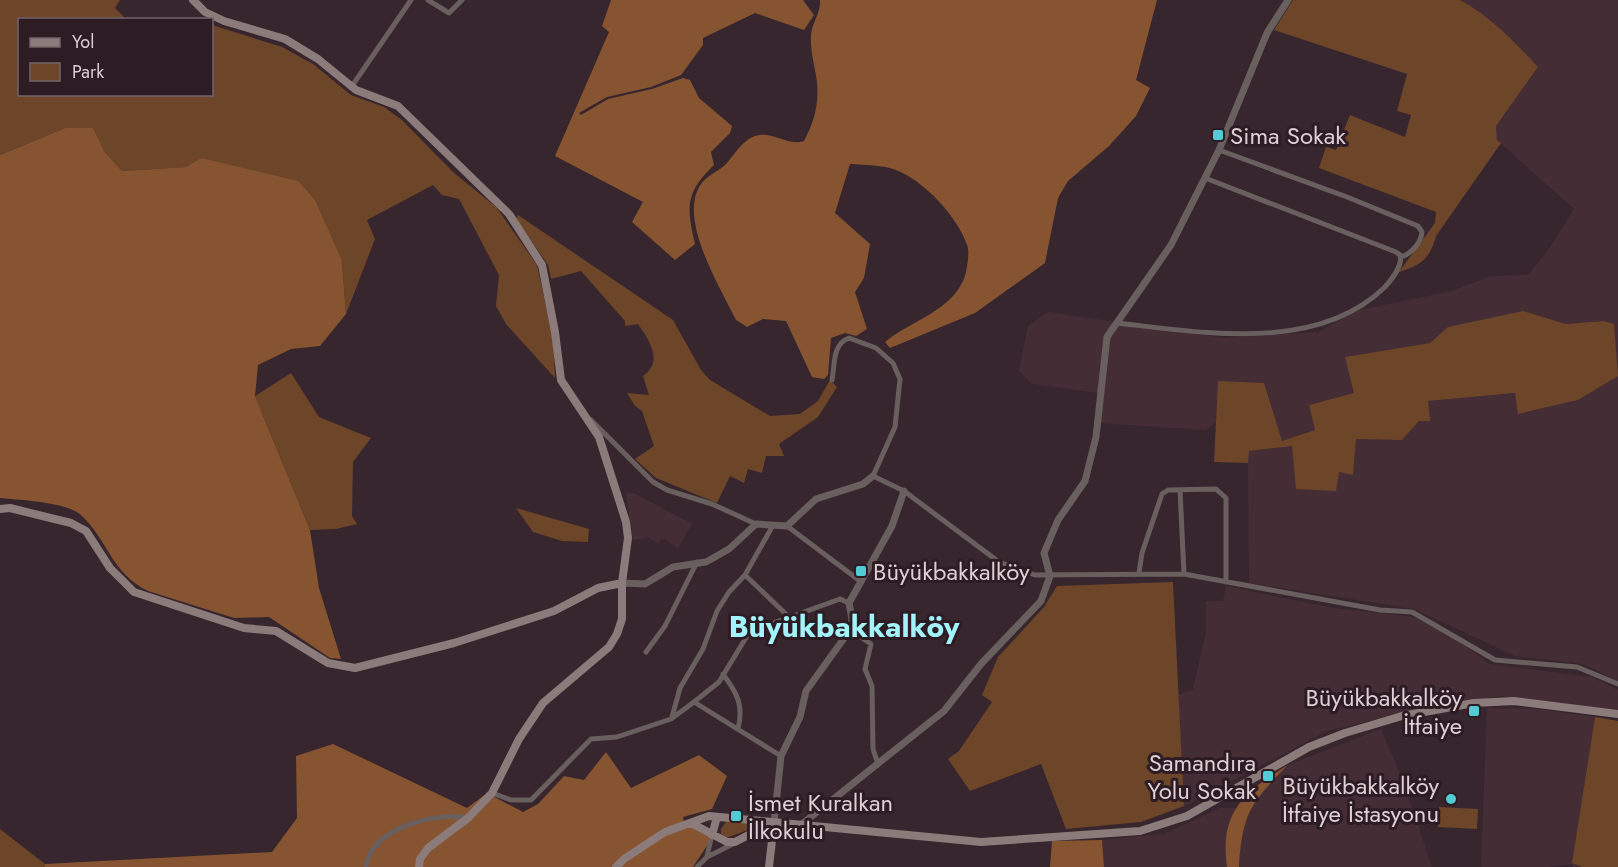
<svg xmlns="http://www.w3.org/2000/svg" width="1618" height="867" font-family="Jost,sans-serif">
  <rect width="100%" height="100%" fill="#37262d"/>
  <path fill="#452d36" d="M1461 0H1618V681L1584 664 1515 656 1414 609 1249 583 1248 451 1292 445 1338 472 1353 474 1356 439 1402 440 1419 421 1428 401 1515 393 1519 414 1578 400 1617 376 1603 321 1566 324 1523 311 1449 327 1430 343 1345 357 1355 393 1309 405 1315 430 1282 441 1218 381 1216 422 1206 430 1096 423 1098 393 1032 384 1019 371 1028 326 1048 312 1222 338 1318 332 1337 322 1345 313 1452 291 1488 277 1529 274 1549 249 1574 209 1497 140 1496 126 1538 67 1512 39Z
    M626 493H634L692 524 678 548 662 538 658 543 649 538 633 540Z
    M1226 586 1333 608 1414 617 1454 637 1489 664 1592 677 1618 690V711L1500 696 1419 709 1327 731 1184 806 1178 695 1193 689 1206 632V601H1223Z
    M1487 708 1537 709 1595 717 1572 863 1582 867H1573L1572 864 1548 867H1481Z
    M1381 729 1404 783 1432 867H1239L1241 831 1259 794 1288 765Z
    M1220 808H1235L1225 850 1227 867H1104L1102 840 1164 834Z"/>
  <path fill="#6d4529" d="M0 0H120L115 8 126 19 20 20V94H212V25L282 47 313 64 351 95 384 107 402 120 453 172 496 207 537 265 553 338 555 378 506 324 496 306 499 275 459 199 442 195 433 185 367 220 375 239 346 314 342 261 201 158 187 167 122 171 104 151 65 128 0 155Z
    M1293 0H1460C1491 17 1515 42 1538 67L1496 126 1497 140 1501 143 1436 236C1430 259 1421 265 1399 272L1435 223 1436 212 1319 168 1326 147 1336 150 1350 115 1405 137 1411 115 1397 111 1407 74 1274 30Z
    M518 215 673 320 701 370 710 380 770 416 800 414 818 401 830 380 837 387 818 417 779 444 784 456H766L762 473 748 469 744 483 730 476 717 503 656 478 635 459 654 446 642 411 635 406 627 393 649 395 643 376C664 361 649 340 638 324L625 326V321L581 271 551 279 548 265 516 219Z
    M1523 311 1566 324 1603 321 1614 324 1618 376 1578 400 1518 414 1515 393 1428 401 1430 421H1419L1402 440 1356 439 1353 475 1339 472 1336 491 1296 489 1292 446 1249 451 1248 463 1214 462 1218 381 1264 383 1282 441 1315 430 1309 405 1354 393 1345 357 1430 343 1448 327Z
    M291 373 319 417 371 438 353 462 352 516 357 524 336 529 310 530 255 396Z
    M516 508 589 529 588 542 562 541 533 532Z
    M1173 582 1184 806 1141 822 1066 829 1041 764 970 791 948 759 959 751 992 702 982 695 998 657 1044 607 1057 586Z
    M1595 717 1618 721V867H1582L1572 863Z
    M1439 807 1478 809 1477 829 1438 827Z
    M728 819 757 822 761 825 726 838 721 834V829Z
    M0 829 45 864V867H0Z"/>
  <path fill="#865430" d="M611 0H803L814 15 804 30 755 13 703 38V45L681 75 651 87 607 97 579 113 581 115 608 99 652 89 683 78 690 80 699 98 732 126 730 133 711 152 714 165C686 192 686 206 695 244L675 260 632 222 643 202 555 156 609 32 602 26Z
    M820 0H1157L1136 80 1150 88 1136 116 1109 146 1068 181 1058 198 1045 263 975 313 890 348 885 342C910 321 953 311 965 276 967 269 970 251 967 245 958 217 923 180 896 170 883 165 864 165 850 164L835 213 870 244 864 278 855 292 867 329 856 336 845 333 831 338 828 375 824 379 812 377 786 321 763 319 747 327 736 320C720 287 677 218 701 184 706 176 719 171 726 164 735 154 745 136 760 135 775 133 788 146 804 141 814 122 819 105 817 82 815 67 810 51 811 35 812 22 821 13 820 0Z
    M65 128H93L104 151 122 171 186 167 201 158 298 181 315 200 342 261 346 314 320 346 291 349 258 365 255 396 310 530 319 588 341 659 330 658 269 617 234 618 148 591C111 573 108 540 81 515 67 502 19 500 0 498V155Z
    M333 744 467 808 487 793 523 812 538 804 564 776 584 780 606 752 631 788 699 755 727 776 712 809 683 817 685 828H699L712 838 693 867H45V864L272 852 297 818 296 756Z
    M1288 765C1251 802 1242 814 1239 867H1227C1219 812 1245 791 1288 765Z
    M1102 840 1104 867H1050L1052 841Z"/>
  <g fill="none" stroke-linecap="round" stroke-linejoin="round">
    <path stroke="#695f5e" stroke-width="5" d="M428 0 449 13 462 0
      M352 86 411 0
      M1219 150 1347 197 1418 226 1422 232C1421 243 1411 254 1401 257
      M1116 323C1202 332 1316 354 1385 287 1392 279 1403 266 1400 255L1396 252 1205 178
      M832 380C835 365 832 344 849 338L876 348 893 363 900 379 895 427 873 476 904 491 999 562 1035 575 1184 574 1380 610 1412 612 1495 660 1577 667 1618 684
      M591 420 653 482 667 490 712 504 756 524
      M1180 490 1184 574
      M787 526 860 581
      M772 527 745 575 789 617
      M1139 573 1142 553 1162 494 1168 490 1216 489 1226 498V582
      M850 630 871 644 865 669 872 686 873 749 878 764
      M646 652 665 626 697 562
      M723 674C737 693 744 705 738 729
      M694 702 781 756
      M672 717 680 688 703 649 717 611 729 592 745 575
      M492 793 511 800H531L591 739 617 737 671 719 694 702 719 682 747 636 760 628 840 599 849 603
      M707 856 712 835
      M366 867C369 829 436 811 468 818
      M697 867 707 857 733 844"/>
    <path stroke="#695f5e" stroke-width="7" d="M622 583 645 584 673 567 706 562 729 549 756 524 787 526 816 499 863 484 873 476
      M774 823 781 756 800 717 806 691 850 630 852 619 849 603 892 526 904 491
      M802 824 944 711 981 664 1041 601 1050 576 1044 553 1058 520 1085 481 1096 437 1107 337 1171 245 1219 150 1267 33 1288 0"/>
    <path stroke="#8b7b7a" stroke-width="8" d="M193 0 205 12 224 21 285 39 318 59 356 90 398 106 509 214 542 265 555 332 561 380 599 437 626 522 628 538 622 583V619L617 634 609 647 543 703 519 739 492 793 468 818 428 848 420 859 419 867
      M0 509 10 508 71 523 86 531 110 568 134 592 244 628 276 631 328 663 355 668 454 643 554 611 598 588 622 583
      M691 823 727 842H735L772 823
      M712 835 717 817
      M616 867 624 859 665 832 709 816 981 842 1140 831 1187 816 1309 747 1345 733 1402 716 1474 703 1514 701 1618 714
      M769 867 774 823"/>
  </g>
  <g fill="#51ccd5" stroke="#2d1c23" stroke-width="2">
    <rect x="1212" y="129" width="12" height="12" rx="3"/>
    <rect x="855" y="565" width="12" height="12" rx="3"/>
    <rect x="1468" y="705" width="12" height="12" rx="3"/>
    <rect x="1262" y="770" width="12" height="12" rx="3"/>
    <circle cx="1451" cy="799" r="6"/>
    <rect x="730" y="810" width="12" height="12" rx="3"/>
  </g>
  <g text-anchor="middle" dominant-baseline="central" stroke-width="6" stroke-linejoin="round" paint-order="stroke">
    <g font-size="24" fill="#dcd0d4" stroke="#2d1c23" text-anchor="start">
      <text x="1230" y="135">Sima Sokak</text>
      <text x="873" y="571">Büyükbakkalköy</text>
      <text x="1462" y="697" text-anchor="end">Büyükbakkalköy<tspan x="1462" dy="28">İtfaiye</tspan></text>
      <text x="1256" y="762" text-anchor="end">Samandıra<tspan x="1256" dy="28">Yolu Sokak</tspan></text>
      <text x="1439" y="785" text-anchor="end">Büyükbakkalköy<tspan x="1439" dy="28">İtfaiye İstasyonu</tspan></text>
      <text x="748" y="802">İsmet Kuralkan<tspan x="748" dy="28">İlkokulu</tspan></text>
    </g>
    <g font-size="30" font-weight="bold" fill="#a2f4fa" stroke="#2d1c23">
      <text x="844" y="626">Büyükbakkalköy</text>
    </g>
  </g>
  <rect x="18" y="18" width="195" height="78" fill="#2d1c23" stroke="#73646a" stroke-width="1.5"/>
  <rect x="30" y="38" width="30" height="9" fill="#8b7b7a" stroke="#73646a" stroke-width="1.5"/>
  <text x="72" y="48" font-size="18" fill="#dcd0d4">Yol</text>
  <rect x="30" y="63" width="30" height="18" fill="#6d4529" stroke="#73646a" stroke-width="1.5"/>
  <text x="72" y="78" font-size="18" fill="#dcd0d4">Park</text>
</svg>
